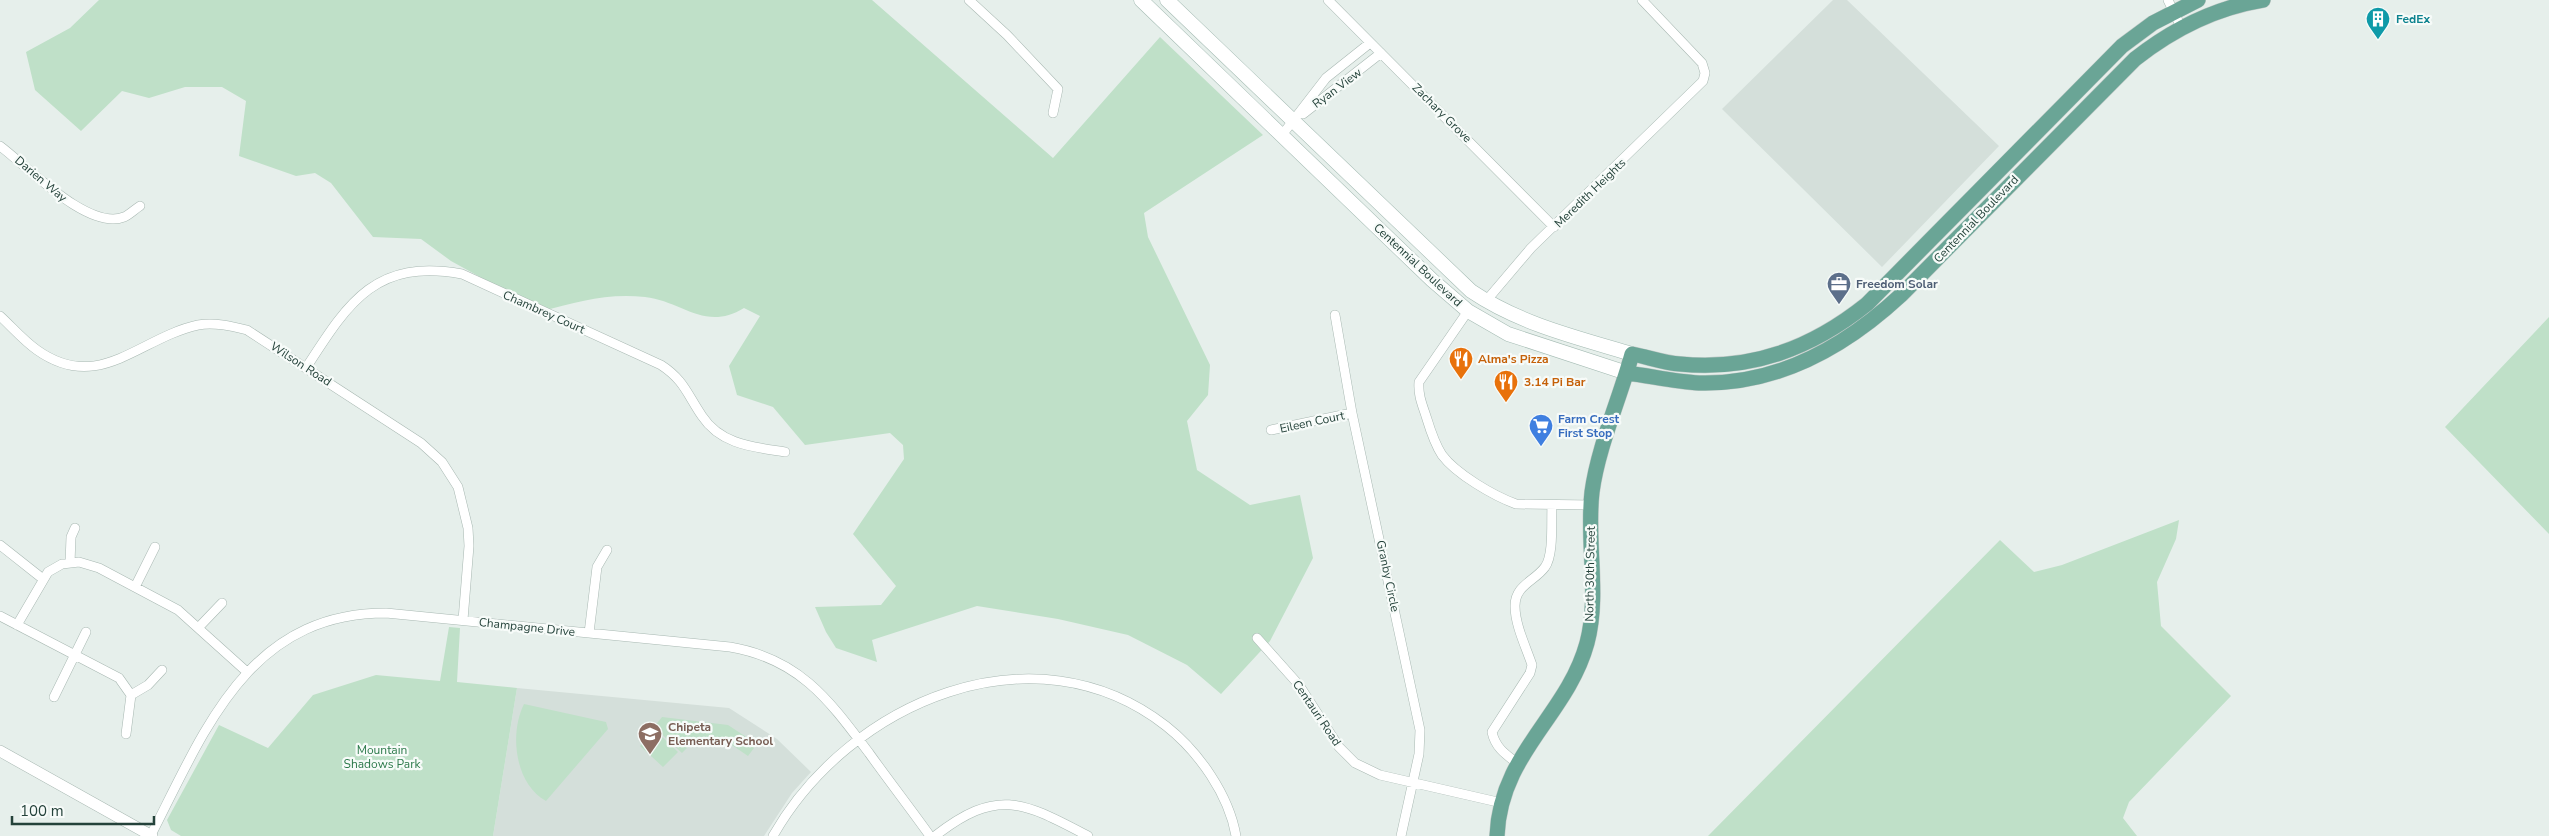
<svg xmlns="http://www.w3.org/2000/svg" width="2549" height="836" font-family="'Nunito Sans',sans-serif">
  <rect width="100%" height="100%" fill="#e6efeb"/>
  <path fill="#d4dfda" d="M1833 0H1847L1999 146 1882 267 1722 109Z
    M517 688 729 708 777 739 811 772 792 793 764 836H493Z"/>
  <path fill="#bfe0c8" d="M99 0H872L1053 158 1160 37 1263 135 1144 213 1148 237 1210 365 1208 395 1187 421 1197 470 1250 505 1300 495 1313 558 1270 641 1221 694 1187 665 1128 635 1058 619 977 606 872 640 877 662 836 648 826 632 815 607 881 605 896 586 853 534 904 459 903 445 890 433 805 445 773 407 737 395 729 366 760 316 744 308C705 332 682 301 645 297 606 293 578 302 542 311L451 261 421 239 373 237 331 183 315 173 296 176 239 156 246 101 222 87H185L149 98 122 91 81 131 35 90 26 52 70 28Z
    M2549 317V534L2445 427Z
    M2179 520 2176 539 2157 582 2161 626 2231 696 2129 802 2123 818 2137 836H1708L2000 540 2034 572 2062 565Z
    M449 627 460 628 457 682 517 688 493 836H181L171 830 167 820 219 725 268 748 313 695 376 675 440 681Z
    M524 704 606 722 608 729 546 801C515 784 509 734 524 704Z
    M662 717 728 725 757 744 748 756 723 739 698 737 682 753 654 727Z
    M655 730 678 752 663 767 640 746Z"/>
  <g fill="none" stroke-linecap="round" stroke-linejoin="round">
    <defs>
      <path id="minor" d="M969 0 1007 35 1058 89 1053 113
        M1328 0 1554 227
        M2168 0 2181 27
        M1303 114 1381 53
        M1282 135 1326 78 1370 43
        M0 146C27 166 88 231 124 217 129 215 135 209 140 206
        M1486 301 1531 248 1703 81 1705 73 1702 63 1642 0
        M1468 311 1419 382C1418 395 1422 404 1426 416 1430 429 1434 443 1442 455 1456 474 1494 496 1516 504L1591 505
        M1335 315 1352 413 1420 730 1419 754 1401 836
        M0 316C12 327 23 340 37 350 99 394 139 338 198 325 214 322 231 326 247 330L421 443 442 462 458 487 468 528 469 546 463 620
        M306 368C348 303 375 258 462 274L661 365C684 380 687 394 702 416 721 445 754 447 785 452
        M1271 430 1352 413
        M0 545 43 579
        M70 563 71 537 75 528
        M135 587 155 547
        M0 616 119 678 131 695 126 734
        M17 625 48 572 62 564 79 562 99 568 178 610 247 672
        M199 627 222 603
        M589 633 597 567 607 550
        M1257 638 1299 685 1339 747 1355 763 1380 775 1502 803
        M131 695 148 685 162 670
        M54 697 86 632
        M1517 763C1505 754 1495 747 1492 732L1530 673 1532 665C1526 647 1515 625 1515 606 1515 585 1535 581 1545 567 1554 555 1551 521 1552 506
        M151 835C205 730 248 613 386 613L730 647C800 659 829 700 869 753 889 781 910 808 930 836
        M773 836C849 702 1034 623 1166 726 1199 752 1229 795 1236 836
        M935 836C998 787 1023 802 1088 836"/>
      <path id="tertiary" d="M0 751 152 836"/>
      <path id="secondary" d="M1141 0 1432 280 1468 311 1508 334 1627 373
        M1167 0 1471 291C1520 324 1575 337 1632 354"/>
      <path id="primary" d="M1627 373C1651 376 1675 382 1699 383 1777 385 1845 347 1901 295L2135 59C2173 29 2214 8 2263 0
        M1497 836C1500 753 1567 716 1587 643 1600 594 1586 541 1592 492 1598 447 1620 398 1632 354 1648 357 1664 363 1680 364 1752 371 1812 348 1867 304L2122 46 2153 23 2198 0"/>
    </defs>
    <use href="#minor" stroke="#a8b8b2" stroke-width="10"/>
    <use href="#tertiary" stroke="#a8b8b2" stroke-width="12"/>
    <use href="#secondary" stroke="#a4bbb3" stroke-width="15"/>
    <use href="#primary" stroke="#c2cac8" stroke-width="16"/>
    <use href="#minor" stroke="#fff" stroke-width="9"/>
    <use href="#tertiary" stroke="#fff" stroke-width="11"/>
    <use href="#secondary" stroke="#fff" stroke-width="14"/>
    <use href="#primary" stroke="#6aa596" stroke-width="15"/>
  </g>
  <defs>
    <symbol id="building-pin" viewBox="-11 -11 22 30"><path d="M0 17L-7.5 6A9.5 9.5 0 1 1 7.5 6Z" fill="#0f9aa8" stroke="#f7fbf9"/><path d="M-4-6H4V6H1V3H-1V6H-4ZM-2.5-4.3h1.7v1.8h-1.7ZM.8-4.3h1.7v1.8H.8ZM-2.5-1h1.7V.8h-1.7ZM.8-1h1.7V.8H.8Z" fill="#fff"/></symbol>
    <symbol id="office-pin" viewBox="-11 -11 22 30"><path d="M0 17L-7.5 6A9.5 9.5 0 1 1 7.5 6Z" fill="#5c6f8a" stroke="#f7fbf9"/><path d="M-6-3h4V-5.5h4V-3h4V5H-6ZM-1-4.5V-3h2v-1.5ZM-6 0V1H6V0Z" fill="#fff"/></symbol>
    <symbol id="restaurant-pin" viewBox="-11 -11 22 30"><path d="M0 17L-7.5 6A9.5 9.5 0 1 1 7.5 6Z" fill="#e8710a" stroke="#f7fbf9"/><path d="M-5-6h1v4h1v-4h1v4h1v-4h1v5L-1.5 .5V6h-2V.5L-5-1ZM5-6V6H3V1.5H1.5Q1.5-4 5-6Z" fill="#fff"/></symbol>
    <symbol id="supermarket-pin" viewBox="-11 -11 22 30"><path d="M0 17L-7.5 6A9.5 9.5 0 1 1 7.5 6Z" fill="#3f7fe0" stroke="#f7fbf9"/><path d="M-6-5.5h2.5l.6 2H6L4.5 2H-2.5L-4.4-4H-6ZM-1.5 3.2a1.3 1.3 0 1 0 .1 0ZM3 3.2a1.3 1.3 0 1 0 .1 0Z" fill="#fff"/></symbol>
    <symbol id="school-pin" viewBox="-11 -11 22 30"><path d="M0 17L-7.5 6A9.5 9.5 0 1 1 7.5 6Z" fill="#8d6e63" stroke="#f7fbf9"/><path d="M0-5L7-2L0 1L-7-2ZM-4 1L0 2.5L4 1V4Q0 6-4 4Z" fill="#fff"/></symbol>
  </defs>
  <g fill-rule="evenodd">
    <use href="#building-pin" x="2364" y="5" width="28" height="38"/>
    <use href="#office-pin" x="1825" y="270" width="28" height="38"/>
    <use href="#restaurant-pin" x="1447" y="345" width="28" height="38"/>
    <use href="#restaurant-pin" x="1492" y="368" width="28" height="38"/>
    <use href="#supermarket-pin" x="1527" y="412" width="28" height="38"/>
    <use href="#school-pin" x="636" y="720" width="28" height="38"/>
  </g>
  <g text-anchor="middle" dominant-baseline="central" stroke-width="4.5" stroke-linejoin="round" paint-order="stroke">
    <g font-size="12" font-weight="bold" fill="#0d838f" stroke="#f7fbf9" text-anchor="start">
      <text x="2396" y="19">FedEx</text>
    </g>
    <g font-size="12" fill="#24423a" stroke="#f7fbf9">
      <text transform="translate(1337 88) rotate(-37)">Ryan View</text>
      <text transform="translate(1442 113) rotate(45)">Zachary Grove</text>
      <text transform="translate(41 179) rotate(40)">Darien Way</text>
      <text transform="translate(1590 193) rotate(-44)">Meredith Heights</text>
      <text transform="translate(1976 219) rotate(-46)">Centennial Boulevard</text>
      <text transform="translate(1418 265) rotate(43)">Centennial Boulevard</text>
      <text transform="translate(544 312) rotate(24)">Chambrey Court</text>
      <text transform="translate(301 364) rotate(33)">Wilson Road</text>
      <text transform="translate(1312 422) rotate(-12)">Eileen Court</text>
      <text transform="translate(1590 574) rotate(-89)">North 30th Street</text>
      <text transform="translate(1388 576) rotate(78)">Granby Circle</text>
      <text transform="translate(527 627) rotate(6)">Champagne Drive</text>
      <text transform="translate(1317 713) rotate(56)">Centauri Road</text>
    </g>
    <g font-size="12" font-weight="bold" fill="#4e5e75" stroke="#f7fbf9" text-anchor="start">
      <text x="1856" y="284">Freedom Solar</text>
    </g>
    <g font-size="12" font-weight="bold" fill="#c56008" stroke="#f7fbf9" text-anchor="start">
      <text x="1478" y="359">Alma's Pizza</text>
      <text x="1524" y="382">3.14 Pi Bar</text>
    </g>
    <g font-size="12" font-weight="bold" fill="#366cbe" stroke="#f7fbf9" text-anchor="start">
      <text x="1558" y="419">Farm Crest<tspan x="1558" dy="14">First Stop</tspan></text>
    </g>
    <g font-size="12" font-weight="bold" fill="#785e54" stroke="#f7fbf9" text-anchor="start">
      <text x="668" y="727">Chipeta<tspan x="668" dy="14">Elementary School</tspan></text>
    </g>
    <g font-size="12" fill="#2d7a4b" stroke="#f7fbf9">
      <text x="382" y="750">Mountain<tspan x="382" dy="14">Shadows Park</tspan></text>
    </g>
  </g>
  <path d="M12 816v8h142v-8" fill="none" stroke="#24423a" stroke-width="2.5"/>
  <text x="20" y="816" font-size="15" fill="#24423a" stroke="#f7fbf9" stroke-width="4" paint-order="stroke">100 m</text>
</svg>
